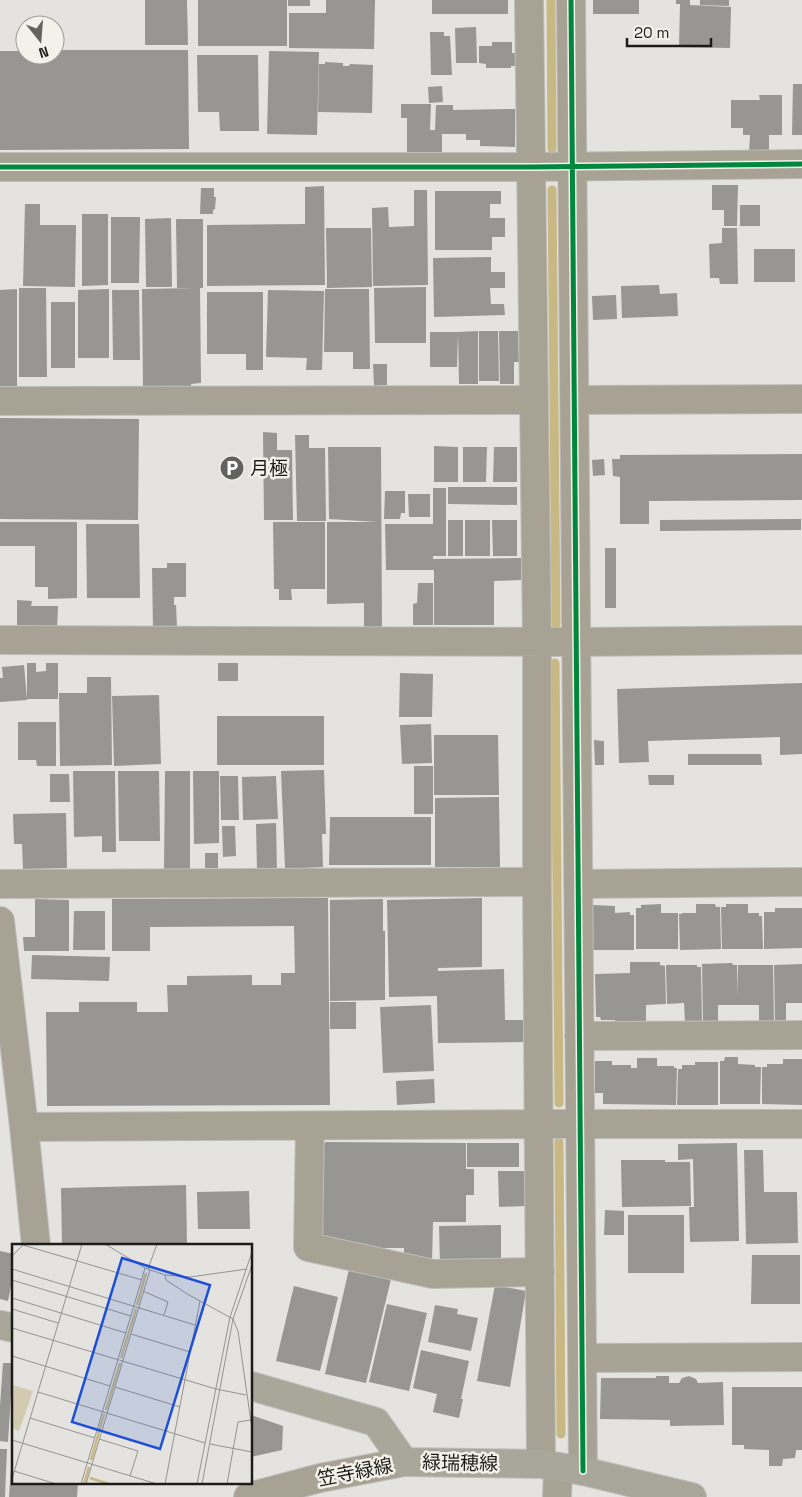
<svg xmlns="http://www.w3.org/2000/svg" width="802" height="1497" font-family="'Space Grotesk','Noto Sans JP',sans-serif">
  <rect width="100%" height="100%" fill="#e4e3df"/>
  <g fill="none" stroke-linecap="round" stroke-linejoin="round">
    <path stroke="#c8b883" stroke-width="9" d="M551 0 552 149
      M552 190 556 624
      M555 663 559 1103
      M559 1141 561 1434"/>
  </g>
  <path fill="#979693" d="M145 0H187L188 45H145Z
    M198 0H287V46H198Z
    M288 0H310V6H288Z
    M326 0H375L374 49 289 48V13H326Z
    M432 0H508V14H432Z
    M593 0H639V14H593Z
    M676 0H690V5L731 7 730 48 679 47 680 4H676Z
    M700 0H729V6L700 5Z
    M476 27 477 63H456L455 28Z
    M430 32H444V36H450L452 75H431Z
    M492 42H512V53H515V66H511V68H486V64L479 63V46H492Z
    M55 50H188L189 149 0 150V51H25V55H55Z
    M269 51 319 52 317 135 267 134Z
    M197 55H258L259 131H220L219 112H198Z
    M325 62 343 63V66H349L350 64 373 65 372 113 318 112 319 64H325Z
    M793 84H802V135H792Z
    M442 86 443 102 429 103 428 87Z
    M759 95H782V135H769V153H749L750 135H743V128H731V100H760Z
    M401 104H431L430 130H435L436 105H453V110L515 109V147L480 146V140H466V134H442V153L407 154V118H401Z
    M712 185H738L737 226H724V210H712Z
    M324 186 325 285 207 286V225L305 224V187Z
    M201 188H214V197H216L215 209 213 210V214H200Z
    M414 190H427L428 285 373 286 372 208 388 207 389 227 414 226Z
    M435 191H501V204H490V218H505V237H492V250H435Z
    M25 204H40V225H76L75 287 23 286Z
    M740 205H760V226H740Z
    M82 214H108V285L82 286Z
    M111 217H140L139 283H111Z
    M171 218 172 287H146L145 219Z
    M176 219H203V288H200L201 383 191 384V386L143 387 142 289 195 288H177Z
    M326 228H371L372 287 327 288Z
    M722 228H737L738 284H720L719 278H710L709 244 722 243Z
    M754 249H795V282H754Z
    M491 257V272H505V288H490L491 304H504L505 315 434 317 433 258Z
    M659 285 660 294 677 293 678 316 622 318 621 286Z
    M426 287V343H375L374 288Z
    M19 288H46L47 377H19Z
    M17 289V386H0V290Z
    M109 289V358H78V290Z
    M325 289H369L370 369H353V352H324Z
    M112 290H139L140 360H113Z
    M268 290 324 291 322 370H306L307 358 266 357Z
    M207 292H263V370H246V354H207Z
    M616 295 617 319 593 320 592 296Z
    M51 302H75V368H51Z
    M478 331V384H459L458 332Z
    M479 331H498L499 381H479Z
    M499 331H518L519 362H514V384H500Z
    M430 332H458L457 367H430Z
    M373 364H387V385L374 386Z
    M0 418 139 419 138 520 0 519Z
    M263 432 277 433V450H292L293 520H264Z
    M295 435H309V448H325L326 521H297Z
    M434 446 458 447V482H434Z
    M328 447H381L382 628H364V603L327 604V522H377L329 519Z
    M463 447H487L486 482H463Z
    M494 447H517V482H493Z
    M802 454V500L649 501V524H620V477L613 476 612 459H620V455Z
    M604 459 605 475 593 476 592 460Z
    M448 487H517V505L448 504Z
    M433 488H446V556H433V559L521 558V580L494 581V625H434V570H386L385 524H433Z
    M385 491H405V513H401L400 519H384Z
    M408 494H430V517H409Z
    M801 519V530L660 531V520Z
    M448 520H463V556H448Z
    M465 520H490V556H465Z
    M492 520H517V556H493Z
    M0 522H77V598L48 599V587H35V546H0Z
    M273 522H325V589H291L292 600H279V589H274Z
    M86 524H139L140 598H87Z
    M605 548H616V608H605Z
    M167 563H186V597H174V605H176L177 628H153L152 568H167Z
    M418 583H433V625H413V604L417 603Z
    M17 600 32 601 31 606H58L57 630 17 629Z
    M27 663H36V672L46 671V663H58V699H27Z
    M218 663H238V681H218Z
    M24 665 27 700 0 702V678H3L2 667Z
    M400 673 433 674 432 717H399Z
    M87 677H111L112 765 60 766 59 693H87Z
    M802 683V754L780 755V737L648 741 649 762 619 763 617 689Z
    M159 695 161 764 114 766 112 696Z
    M217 716H324V765H217Z
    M18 722H56V766H37L36 760H18Z
    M431 724 432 763 402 764 400 725Z
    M434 735H498L499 795H434Z
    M594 740 604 741V765H595Z
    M688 754H761L762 765H688Z
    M414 766H433V814H414Z
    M324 770 326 834H322L323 867 285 869 281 771Z
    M73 771H115L116 852H102V836L74 837Z
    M118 771H159L160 841H119Z
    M165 771H190V869H164Z
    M193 771H219V843L194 844Z
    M50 774H69L70 802H50Z
    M648 775H674V785H649Z
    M220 776H238L239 820H221Z
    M276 776 278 819 243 820 242 777Z
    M499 797 500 867H435V798Z
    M66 813 67 868 23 869 22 844H14L13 814Z
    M330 817H431V865H329Z
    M276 823 277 871H257L256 824Z
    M222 826H235L236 856 223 857Z
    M205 853H218V868H205Z
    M328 898 330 1105 47 1106 46 1012H79V1002H137V1012H168L167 985H187V976L252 975V985H281V973H295L294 926 150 927V951H112V899Z
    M482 898V967L438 968V971L504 969 505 1020H524V1042L438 1043 437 996 389 997 387 900Z
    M35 899 69 900V951H24L23 937H35Z
    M383 899V931H385V1000L330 1001V900Z
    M661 904V913H678V949H636V908H641V905Z
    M696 904H715L716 907H720L721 949 680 950 679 914H682V913H696Z
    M726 904H748V913H759V916H762L763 949H722L721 907H726Z
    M593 905 615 906V913L630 912V915H634V950H592Z
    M775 908H802V948L764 949V912H775Z
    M74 911H105V950H73Z
    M32 955 110 957 109 981 31 979Z
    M630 962H660V965L665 966 666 1004 646 1005V1023L615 1022V1020H601L600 1017H596L595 974 630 973Z
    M732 963 733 965H737V997L738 965H773L774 1022 759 1023V1005H718V1022H703L702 964Z
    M802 964V1003H786V1023H775L774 965Z
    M666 965H697V967H701L702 1022H685L684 1003 667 1004Z
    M330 1002H356V1029H330Z
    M431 1005 434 1071 383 1073 380 1007Z
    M725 1057H738V1064L755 1065V1067H761L760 1104H720V1061H724Z
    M637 1058H657V1066H674V1068H677L676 1105 603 1104V1093H595V1061H612V1065H631V1068H637Z
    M783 1059H802V1105L762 1104V1067H767V1064H783Z
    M695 1062H718V1105H677L678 1069H682V1065H695Z
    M434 1079 435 1103 397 1105 396 1081Z
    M326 1142 466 1143V1169H474V1195H466V1222H433L432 1262 404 1261V1248H365L326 1242 318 1233 319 1148Z
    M467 1143H519V1167H467Z
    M737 1143 739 1241 690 1242 689 1207H694L693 1159 678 1160V1144Z
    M744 1150H763L764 1192H797L798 1243 746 1244Z
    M621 1160H665V1162H690L691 1206 622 1207Z
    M498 1171H525L526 1206 499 1207Z
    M186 1185 187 1246H62L61 1188Z
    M249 1191 250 1229H198L197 1192Z
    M605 1210 624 1211V1235H604Z
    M628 1215H684V1273H628Z
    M501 1225V1264L440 1265 439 1226Z
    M0 1251 14 1254V1271L8 1301 0 1299Z
    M752 1255H800V1304H751Z
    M349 1269 391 1279 366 1383 325 1374Z
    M495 1285 526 1291 510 1387 477 1381Z
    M294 1286 338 1297 320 1371 276 1361Z
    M387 1304 427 1313 409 1391 369 1382Z
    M435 1305 458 1309 457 1314 478 1318 471 1351 428 1342Z
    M421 1350 469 1361 461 1399H463L459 1418 433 1412 437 1394 413 1388Z
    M3 1363H13L8 1442 0 1441V1406Z
    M656 1376H669V1383H679L682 1378 689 1376 696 1379 698 1383 723 1382 724 1425 670 1426V1420L600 1419 601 1378H656Z
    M732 1387H802V1450H796L795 1458 783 1459 782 1466H769V1450L744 1449V1445H732Z
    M251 1415 283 1426 282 1450 251 1457Z
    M0 1449H7L5 1497H0Z
    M12 1451H14V1483H78L77 1497H9Z"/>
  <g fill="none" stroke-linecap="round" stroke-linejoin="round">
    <defs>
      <path id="minor" d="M529 0 537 641V882L541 1464
        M571 0 583 1471
        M0 167H531L802 164
        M575 400 802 399
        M0 401 533 400
        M0 640 577 642 802 640
        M0 884 537 882
        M578 884 802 882
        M0 921 24 1127 36 1246
        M579 1036 802 1035
        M310 1126 308 1247 433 1274 540 1272
        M24 1127 539 1124H802
        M582 1358 802 1357
        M248 1497 320 1478 404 1462
        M557 1497 558 1467"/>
      <path id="major" d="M0 1325 14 1328
        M251 1386 376 1422 404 1462 541 1464 583 1471 692 1497"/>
    </defs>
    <use href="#minor" stroke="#bfbebc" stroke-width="30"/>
    <use href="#major" stroke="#bfbebc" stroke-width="30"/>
    <use href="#minor" stroke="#a7a294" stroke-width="28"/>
    <use href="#major" stroke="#a8a79a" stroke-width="28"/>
    <defs>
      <path id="cycleway" d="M571 0 583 1471
        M0 167H531L802 164"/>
    </defs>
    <use href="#cycleway" stroke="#f3f1ea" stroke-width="8"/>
    <use href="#cycleway" stroke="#00873e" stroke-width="5"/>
  </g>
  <defs>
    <symbol id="parking-disc" viewBox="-11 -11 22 22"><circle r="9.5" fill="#62625e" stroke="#f3f1ea"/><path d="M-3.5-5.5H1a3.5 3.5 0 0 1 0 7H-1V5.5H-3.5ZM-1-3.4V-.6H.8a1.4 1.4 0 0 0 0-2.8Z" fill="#fff"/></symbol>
  </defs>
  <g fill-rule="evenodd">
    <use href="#parking-disc" x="218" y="454" width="28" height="28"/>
  </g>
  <g text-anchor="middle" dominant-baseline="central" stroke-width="5" stroke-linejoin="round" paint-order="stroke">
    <g font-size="19" fill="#1c1c19" stroke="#f3f1ea" text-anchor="start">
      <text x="250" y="468">月極</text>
    </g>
    <g font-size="19" fill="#1c1c19" stroke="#f3f1ea">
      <text transform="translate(460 1463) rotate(1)">緑瑞穂線</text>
      <text transform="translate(355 1472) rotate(-11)">笠寺緑線</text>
    </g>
  </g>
  <g transform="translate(12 1244)">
    <rect width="240" height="240" fill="#e4e3df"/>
    <path d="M0 141 21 147 7 187 0 184Z" fill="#d2cbb1"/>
    <path fill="none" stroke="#c8b883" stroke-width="2.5" d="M125 61 134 29M109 114 124 65M94 166 108 119M79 216 92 170M78 234 97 240M72 240 77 223"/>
    <path fill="none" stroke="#949390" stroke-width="1" d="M93 0 133 24 153 31 154 36 177 51 221 75 226 87 240 185M11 1 130 36M0 12 12 0M0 25 183 81M136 25 145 0M153 31 178 33 235 25M0 36 119 72M131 47 156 58 152 71M0 54 114 89M0 65 46 79M0 84 204 145 234 151M119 90 178 108M0 112 98 142M103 143 168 163M26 148 193 199M18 174 83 194M87 195 126 207 118 232M0 196 145 240M198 200 240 208M2 227 44 240M0 235 70 0M69 240 133 24M74 240 138 26M153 240 188 57M185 240 218 73 240 8M190 240 221 75 240 21M215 240 226 178 239 176"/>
    <path fill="#1d4ed8" fill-opacity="0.15" stroke="#1d4ed8" stroke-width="2.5" d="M110 14 198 41 148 205 60 178Z"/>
    <rect width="240" height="240" fill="none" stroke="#1c1c19" stroke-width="2.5"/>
  </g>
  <g transform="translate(40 40) rotate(163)"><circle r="24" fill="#f3f1ea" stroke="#9d9c96"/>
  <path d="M0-4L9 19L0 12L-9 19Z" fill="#62625e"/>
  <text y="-8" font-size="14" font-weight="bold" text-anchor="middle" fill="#1c1c19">N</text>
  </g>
  <path d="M627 38v8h84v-8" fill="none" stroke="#1c1c19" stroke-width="2.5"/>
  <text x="634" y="38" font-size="15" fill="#1c1c19" stroke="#f3f1ea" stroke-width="4" paint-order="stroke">20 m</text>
</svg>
